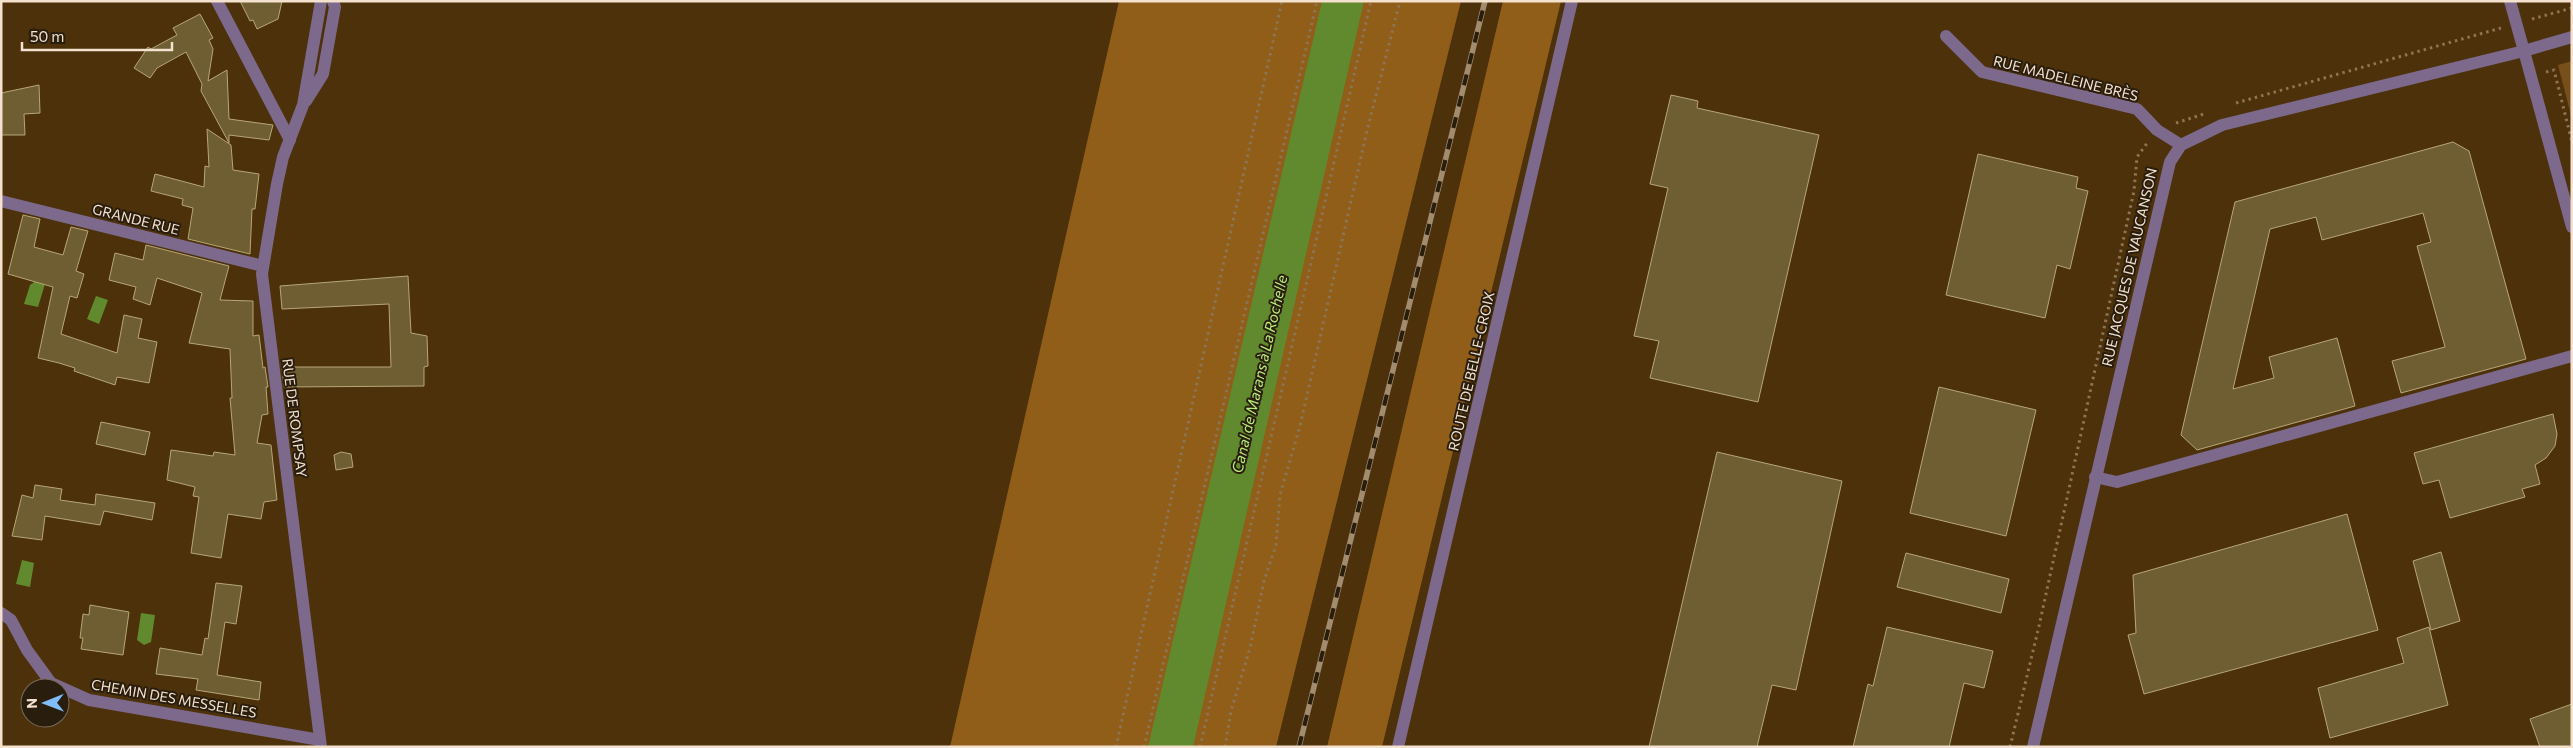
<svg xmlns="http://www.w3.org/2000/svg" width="2573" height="748" font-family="Commissioner,sans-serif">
  <rect width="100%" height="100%" fill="#4d310b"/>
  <path fill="#774f1a" d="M2572 61V119L2558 65Z"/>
  <path fill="#905e19" d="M1119 1H1461L1276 747H950Z
    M1503 1H1561L1382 747H1327Z"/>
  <path fill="#61892d" d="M1322 1H1364L1193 747H1148Z
    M37 280 45 284 38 307 24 304 30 285Z
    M96 296 108 300 99 324 87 319Z
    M22 560 34 563 30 587 16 584Z
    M141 613 155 615 151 642 144 645 137 640Z"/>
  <path fill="#6e5e32" stroke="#b7a678" d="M240 1H282L278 19 257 29 253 20 250 21Z
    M200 14 213 38 209 40 213 49 208 81 227 70 229 119 273 125 269 140 229 135V143L201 91 202 84 186 52 157 68 150 78 134 68 148 47 151 49 177 35 173 28Z
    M39 85 40 113 24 114 25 135H1V93Z
    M1671 95 1698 101 1697 108 1819 135 1758 402 1650 378 1659 341 1634 336 1668 188 1650 184Z
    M207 129 231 145 233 170 259 174 255 209H252L250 254 188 239 193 208 182 205 183 199 151 191 155 174 204 187 205 166 209 167Z
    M2453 142 2469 151 2526 359 2401 393 2392 361 2445 347 2417 246 2431 242 2423 213 2322 240 2316 217 2270 229 2233 389 2274 378 2269 357 2337 338 2355 406 2197 450 2181 435 2235 202Z
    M1978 154 2078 177 2076 188 2088 191 2070 269 2057 265 2045 318 1946 295Z
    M23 215 40 219 34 247 63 255 71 227 88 231 76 271 84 274 77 298 70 296 61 334 117 353 124 315 142 319 138 338 157 342 149 383 117 377 115 385 74 371 75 368 59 363 38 358 53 287 8 274Z
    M146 245 229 266 220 300 253 301V336L259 335 263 368 265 367 268 387H266L268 414 262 415 257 443 271 445 277 500 264 502 261 519 228 514 221 558 191 553 199 497 193 496 195 487 167 480 171 450 213 456 214 452 235 455 230 398H232L230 349 189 343 202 293 157 278 150 305 133 299 136 287 109 280 115 253 143 260Z
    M408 276 411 333 427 336 428 366 424 367V386L284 387 282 367H391L389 304 282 309 280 286Z
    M1939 387 2036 410 2006 536 1910 513Z
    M2553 414 2557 434 2555 446 2546 458 2535 465 2540 484 2522 489 2525 497 2450 518 2439 480 2423 484 2414 453Z
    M101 422 150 432 145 455 96 444Z
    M341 452 351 454 353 467 336 470 334 455Z
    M1717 452 1842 481 1796 690 1772 685 1757 747H1649Z
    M35 485 62 489 60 500 95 505 96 494 155 503 152 520 104 511 100 525 45 516 42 540 12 536 22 495 33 498Z
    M2347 514 2378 630 2144 694 2128 635 2136 633 2133 575Z
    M2441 552 2460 621 2431 630 2413 561Z
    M1906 553 2009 579 2001 613 1897 587Z
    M216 583 242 586 236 624 225 622 217 675 261 682 259 700 196 690 198 679 156 674 160 648 202 655 205 638 208 639Z
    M90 605 129 612 123 655 81 649 83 638H80L83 614 89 615Z
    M1887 627 1993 651 1984 688 1964 683 1949 747H1853L1868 684 1873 686Z
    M2429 627 2448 705 2330 738 2318 688 2404 663 2397 638Z
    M2572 704V747H2540L2530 719Z"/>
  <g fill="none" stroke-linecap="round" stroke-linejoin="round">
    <path stroke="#8c7455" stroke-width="3" stroke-dasharray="2.5 4" stroke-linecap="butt" d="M2532 19 2572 8
      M2546 72 2554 70 2572 142
      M2236 103 2501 28
      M2176 123 2204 114
      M1116 747 1282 1
      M1144 747 1317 1
      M1200 747 1371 1
      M1225 747 1231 711 1250 648 1264 581 1276 545 1280 495 1300 426 1366 135 1400 1
      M2010 747 2039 626 2134 191 2137 157 2148 142"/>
    <path stroke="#7c698c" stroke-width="12" d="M2510 1 2524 51
      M2095 477 2117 482 2572 356"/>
    <path stroke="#7c698c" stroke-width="12" d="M217 1 290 140
      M1946 36 1982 72 2137 109 2157 130 2181 145
      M2524 51 2572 227
      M1 201 263 266
      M1 613 11 620 27 650 51 683 89 700 320 740
      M2033 747 2170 162 2181 145 2222 125 2524 51 2572 37"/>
    <path stroke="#7c698c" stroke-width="12" d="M321 1 303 105 283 157 277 184 262 274 321 747
      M306 101 323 74 335 7 333 1
      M1398 747 1572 1"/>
    <defs>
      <path id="rail" d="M1299 747 1485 1"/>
    </defs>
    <use href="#rail" stroke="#a28b6f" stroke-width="5.5"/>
    <use href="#rail" stroke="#291d0e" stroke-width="4" stroke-dasharray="11" stroke-linecap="butt"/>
  </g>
  <g text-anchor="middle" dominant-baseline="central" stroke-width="4" stroke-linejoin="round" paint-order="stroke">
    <g font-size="14" fill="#f4e2cf" stroke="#291d0e">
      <text transform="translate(2066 78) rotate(14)">RUE MADELEINE BRÈS</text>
      <text transform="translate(136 219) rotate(14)">GRANDE RUE</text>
      <text transform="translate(2129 267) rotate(-77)">RUE JACQUES DE VAUCANSON</text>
      <text transform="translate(1471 371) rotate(-77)">ROUTE DE BELLE-CROIX</text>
      <text transform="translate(295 418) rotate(83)">RUE DE ROMPSAY</text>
      <text transform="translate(174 698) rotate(10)">CHEMIN DES MESSELLES</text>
    </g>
    <g font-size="15" font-style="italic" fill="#b8ef78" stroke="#291d0e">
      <text transform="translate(1259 374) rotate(-77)">Canal de Marans à La Rochelle</text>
    </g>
  </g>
  <rect width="2573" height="748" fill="none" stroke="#f4e2cf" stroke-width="5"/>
  <g transform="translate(45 703) rotate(269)"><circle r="24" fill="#291d0e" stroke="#7a6c5b"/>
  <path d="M0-4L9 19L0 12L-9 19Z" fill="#80bdfa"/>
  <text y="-8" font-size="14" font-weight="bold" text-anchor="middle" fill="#f4e2cf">N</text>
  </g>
  <path d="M22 42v8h150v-8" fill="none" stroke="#f4e2cf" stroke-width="2.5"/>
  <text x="30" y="42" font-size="15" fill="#f4e2cf" stroke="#291d0e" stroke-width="4" paint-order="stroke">50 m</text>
</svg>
